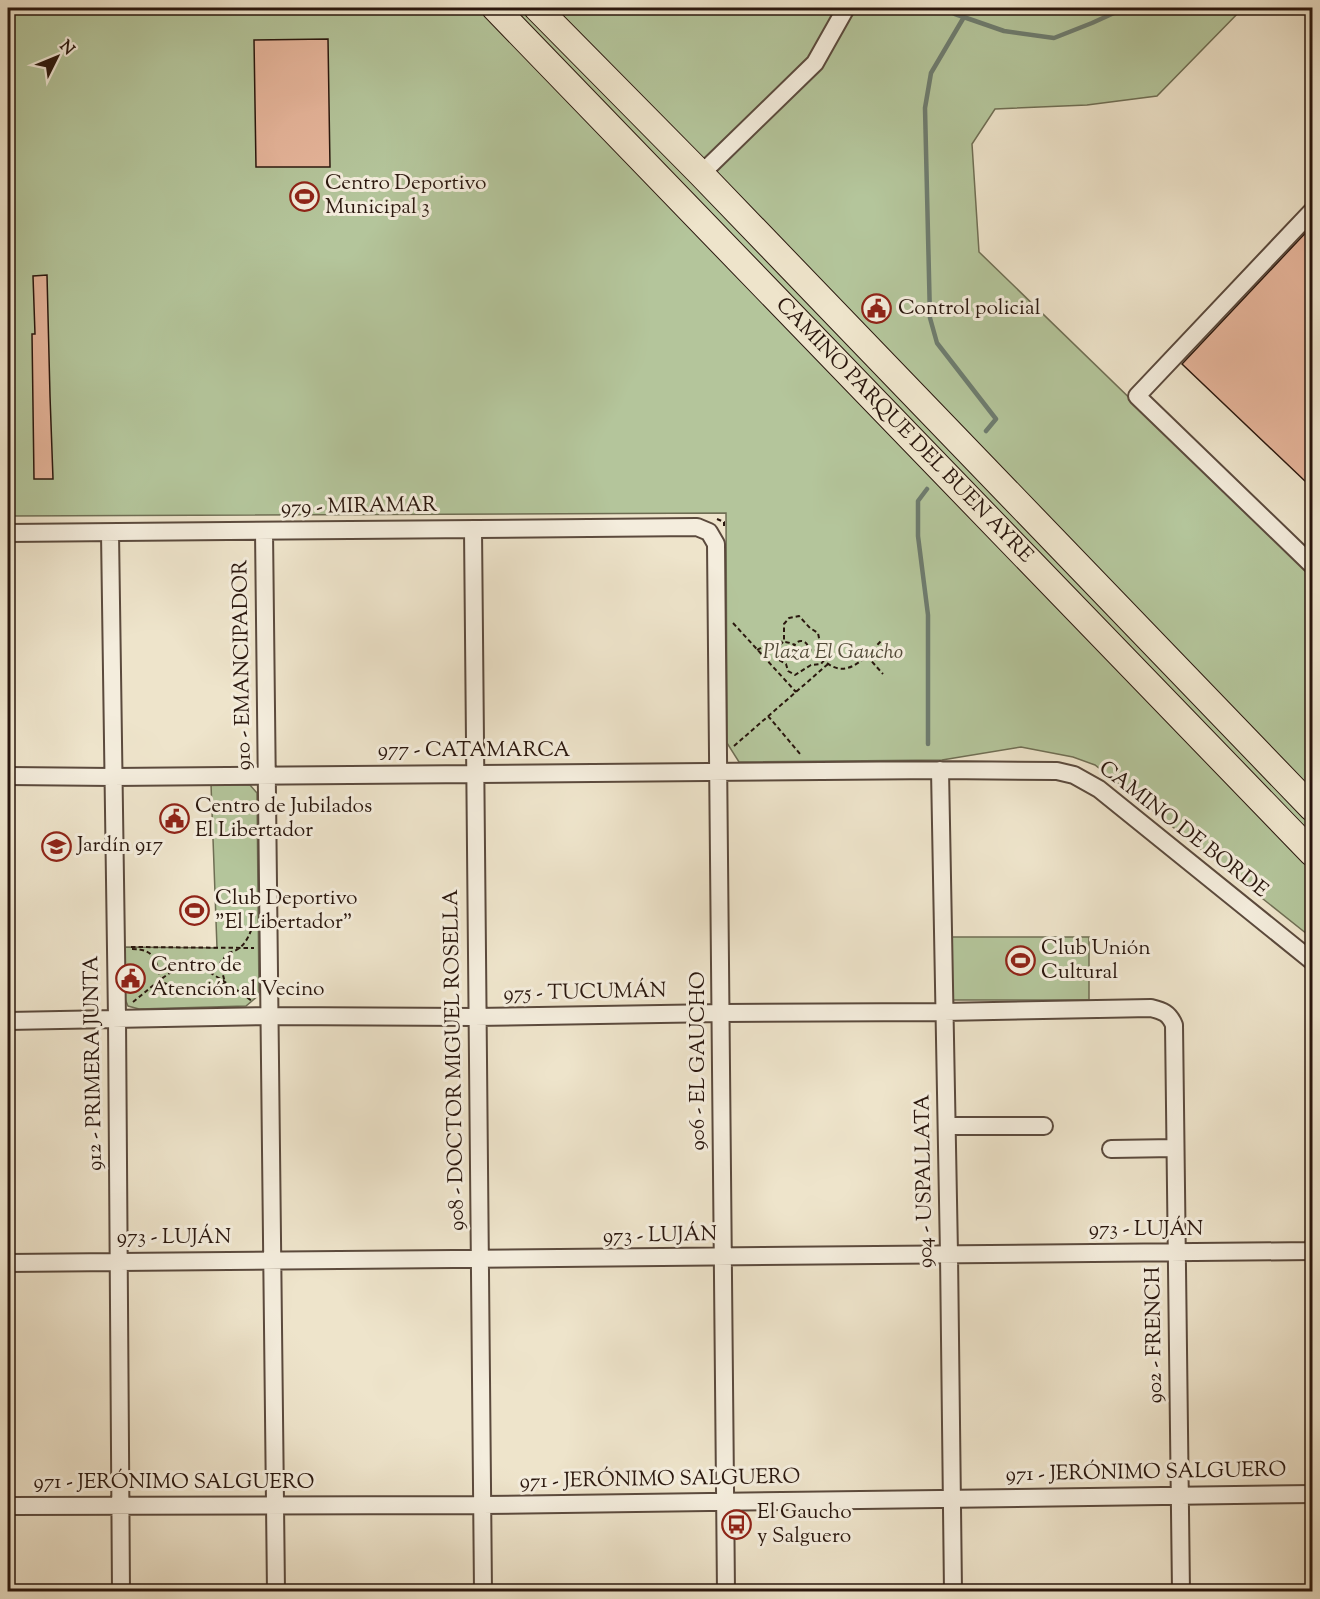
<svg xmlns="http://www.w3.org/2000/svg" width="1320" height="1599" font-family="'Sorts Mill Goudy',serif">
  <rect width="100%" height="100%" fill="#eee4cb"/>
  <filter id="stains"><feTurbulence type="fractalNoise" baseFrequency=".00333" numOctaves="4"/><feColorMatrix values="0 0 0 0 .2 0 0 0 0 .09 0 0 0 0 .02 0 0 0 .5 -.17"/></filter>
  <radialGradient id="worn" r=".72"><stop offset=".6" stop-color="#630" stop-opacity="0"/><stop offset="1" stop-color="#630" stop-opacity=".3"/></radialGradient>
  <path fill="#b4c59b" stroke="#6f6e54" stroke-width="1.5" d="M8 8H1243L1157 96 1087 105 995 109 972 144 979 252 1312 575V938L1095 765 1073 757 1021 747 942 760 739 762 727 743 726 513 8 516Z
    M211 784 250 785 257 793 259 995 246 1006 139 1009 128 1006 125 999V947L217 948Z
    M951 937H1089V1000H951Z"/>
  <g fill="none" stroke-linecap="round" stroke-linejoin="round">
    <path stroke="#6e7c6f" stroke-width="4.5" d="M943 8 955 14 1004 31 1054 38 1092 23 1125 8
      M964 17 931 73 925 108 930 318 937 343 996 419 986 431
      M927 489 918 501V536L928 615V744"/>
  </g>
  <path fill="#e6b59b" stroke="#2a170e" stroke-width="1.5" d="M328 39 330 167H256L254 40Z
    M1312 226V477L1307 483 1182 364Z
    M47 275 50 396 53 479H34L32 334H35L33 276Z"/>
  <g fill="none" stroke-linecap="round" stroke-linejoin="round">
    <defs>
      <path id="minor" d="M701 174 815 63 846 8
        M1312 211 1137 396 1312 565
        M473 529C474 883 480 1237 483 1592
        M264 531 276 1592
        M8 533 697 527 709 532 716 544 726 1592
        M110 533 117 1018 121 1592
        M940 770 949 1254 953 1592
        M8 776 113 777 940 770 1057 771 1074 775 1099 789 1312 961
        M8 1021 270 1016 475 1017 721 1013 944 1012 1151 1008C1163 1011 1169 1013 1174 1025L1181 1592
        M947 1126H1044
        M1111 1149 1175 1148
        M8 1263 1312 1251V1247
        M8 1506 482 1505 1312 1494"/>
      <g id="highway">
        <path id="s1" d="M495 8 1312 853"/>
        <path d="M537 8 701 174 1312 808"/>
      </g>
    </defs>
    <use href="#minor" stroke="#5b4a3d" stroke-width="20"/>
    <use href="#highway" stroke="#2a170e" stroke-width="28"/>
    <path stroke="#2a170e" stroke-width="2" stroke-dasharray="4.5 3" stroke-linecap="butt" d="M717 519 724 522V526
      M733 623 796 692
      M794 648a7 7 0 1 1 14 0a7 7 0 1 1-14 0Z
      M807 649 820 651 825 658
      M757 650C769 643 781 638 795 645
      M822 653 818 633 810 628 799 616 789 618 784 624V641L776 649 777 659 786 664 788 671 795 675 811 665 821 664 825 659
      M867 656 883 674
      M827 663C849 680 867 655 882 640
      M768 716 801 755
      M734 746 828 664
      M131 947 254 948
      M132 949C156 949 156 961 161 981 187 996 198 994 225 983L220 963 228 953C242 950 247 941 252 928
      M133 1002C146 992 171 968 187 965 202 963 239 992 252 1001"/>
    <use href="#minor" stroke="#f4eddd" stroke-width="16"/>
    <use href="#highway" stroke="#eee4cb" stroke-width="26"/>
  </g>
  <defs>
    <symbol id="stadium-ring" viewBox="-11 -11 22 22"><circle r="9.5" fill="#f4eddd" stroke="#8f2418" stroke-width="1.5"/><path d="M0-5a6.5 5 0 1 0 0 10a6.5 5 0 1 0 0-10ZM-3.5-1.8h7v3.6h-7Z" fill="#8f2418"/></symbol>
    <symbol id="civic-ring" viewBox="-11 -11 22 22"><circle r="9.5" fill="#f4eddd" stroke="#8f2418" stroke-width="1.5"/><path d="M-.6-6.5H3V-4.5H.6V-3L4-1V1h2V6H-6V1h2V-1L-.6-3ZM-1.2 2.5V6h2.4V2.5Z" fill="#8f2418"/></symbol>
    <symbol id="school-ring" viewBox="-11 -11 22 22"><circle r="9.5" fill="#f4eddd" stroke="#8f2418" stroke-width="1.5"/><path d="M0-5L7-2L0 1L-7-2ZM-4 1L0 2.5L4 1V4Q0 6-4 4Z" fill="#8f2418"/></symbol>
    <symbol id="bus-ring" viewBox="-11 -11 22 22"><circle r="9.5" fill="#f4eddd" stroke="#8f2418" stroke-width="1.5"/><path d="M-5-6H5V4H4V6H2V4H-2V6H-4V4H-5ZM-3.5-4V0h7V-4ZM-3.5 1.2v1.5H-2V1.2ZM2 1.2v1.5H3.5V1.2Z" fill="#8f2418"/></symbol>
  </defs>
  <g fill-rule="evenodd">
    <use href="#stadium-ring" x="288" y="180" width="33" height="33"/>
    <use href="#civic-ring" x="860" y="292" width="33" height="33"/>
    <use href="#civic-ring" x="158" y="802" width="33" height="33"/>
    <use href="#school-ring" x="40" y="830" width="33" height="33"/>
    <use href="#stadium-ring" x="178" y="894" width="33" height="33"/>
    <use href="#stadium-ring" x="1004" y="944" width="33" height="33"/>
    <use href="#civic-ring" x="114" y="962" width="33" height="33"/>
    <use href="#bus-ring" x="720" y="1508" width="33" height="33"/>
  </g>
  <g text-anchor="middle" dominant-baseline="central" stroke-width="6" stroke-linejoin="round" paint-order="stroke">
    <g font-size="21" fill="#2a170e" stroke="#f4eddd" text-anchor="start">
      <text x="325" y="184">Centro Deportivo<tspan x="325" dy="24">Municipal 3</tspan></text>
      <text x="898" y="309">Control policial</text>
      <text x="195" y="807">Centro de Jubilados<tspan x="195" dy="24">El Libertador</tspan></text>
      <text x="77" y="846">Jardín 917</text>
      <text x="215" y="899">Club Deportivo<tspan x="215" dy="24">"El Libertador"</tspan></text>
      <text x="1041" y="949">Club Unión<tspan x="1041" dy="24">Cultural</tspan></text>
      <text x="151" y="966">Centro de<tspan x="151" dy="24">Atención al Vecino</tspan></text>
      <text x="757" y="1513">El Gaucho<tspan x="757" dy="24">y Salguero</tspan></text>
    </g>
    <g font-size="21" fill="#2a170e" stroke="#f4eddd">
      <text stroke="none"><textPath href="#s1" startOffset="588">CAMINO PARQUE DEL BUEN AYRE</textPath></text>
      <text transform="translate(359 507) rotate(-1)">979 - MIRAMAR</text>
      <text transform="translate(243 665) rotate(-91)">910 - EMANCIPADOR</text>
      <text x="474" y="751">977 - CATAMARCA</text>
      <text transform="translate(1183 830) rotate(38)">CAMINO DE BORDE</text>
      <text transform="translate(585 993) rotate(-1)">975 - TUCUMÁN</text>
      <text transform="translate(455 1060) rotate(-91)">908 - DOCTOR MIGUEL ROSELLA</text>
      <text transform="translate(699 1061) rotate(-90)">906 - EL GAUCHO</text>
      <text transform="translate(94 1063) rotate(-91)">912 - PRIMERA JUNTA</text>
      <text transform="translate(925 1181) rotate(-91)">904 - USPALLATA</text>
      <text x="1146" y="1230">973 - LUJÁN</text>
      <text transform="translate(660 1236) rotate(-1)">973 - LUJÁN</text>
      <text x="174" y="1238">973 - LUJÁN</text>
      <text transform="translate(1155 1335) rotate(-91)">902 - FRENCH</text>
      <text transform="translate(1146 1473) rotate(-1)">971 - JERÓNIMO SALGUERO</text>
      <text transform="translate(660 1480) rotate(-1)">971 - JERÓNIMO SALGUERO</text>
      <text x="174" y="1483">971 - JERÓNIMO SALGUERO</text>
    </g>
    <g font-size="21" font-style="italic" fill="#534b38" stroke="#f4eddd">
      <text x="833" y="653">Plaza El Gaucho</text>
    </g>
  </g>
  <rect width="1320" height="1599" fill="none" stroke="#eee4cb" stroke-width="30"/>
  <rect x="9" y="9" width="1302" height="1581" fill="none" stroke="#2a170e" stroke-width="3"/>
  <rect x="15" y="15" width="1290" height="1569" fill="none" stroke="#2a170e" stroke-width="1.5"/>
  <g transform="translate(57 57) rotate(47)" stroke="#f4eddd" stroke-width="4.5" paint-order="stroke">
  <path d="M0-4.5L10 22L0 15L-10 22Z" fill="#2a170e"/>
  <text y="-9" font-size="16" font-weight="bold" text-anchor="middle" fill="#2a170e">N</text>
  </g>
  <rect width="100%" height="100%" filter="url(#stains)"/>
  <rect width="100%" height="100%" fill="url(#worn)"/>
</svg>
